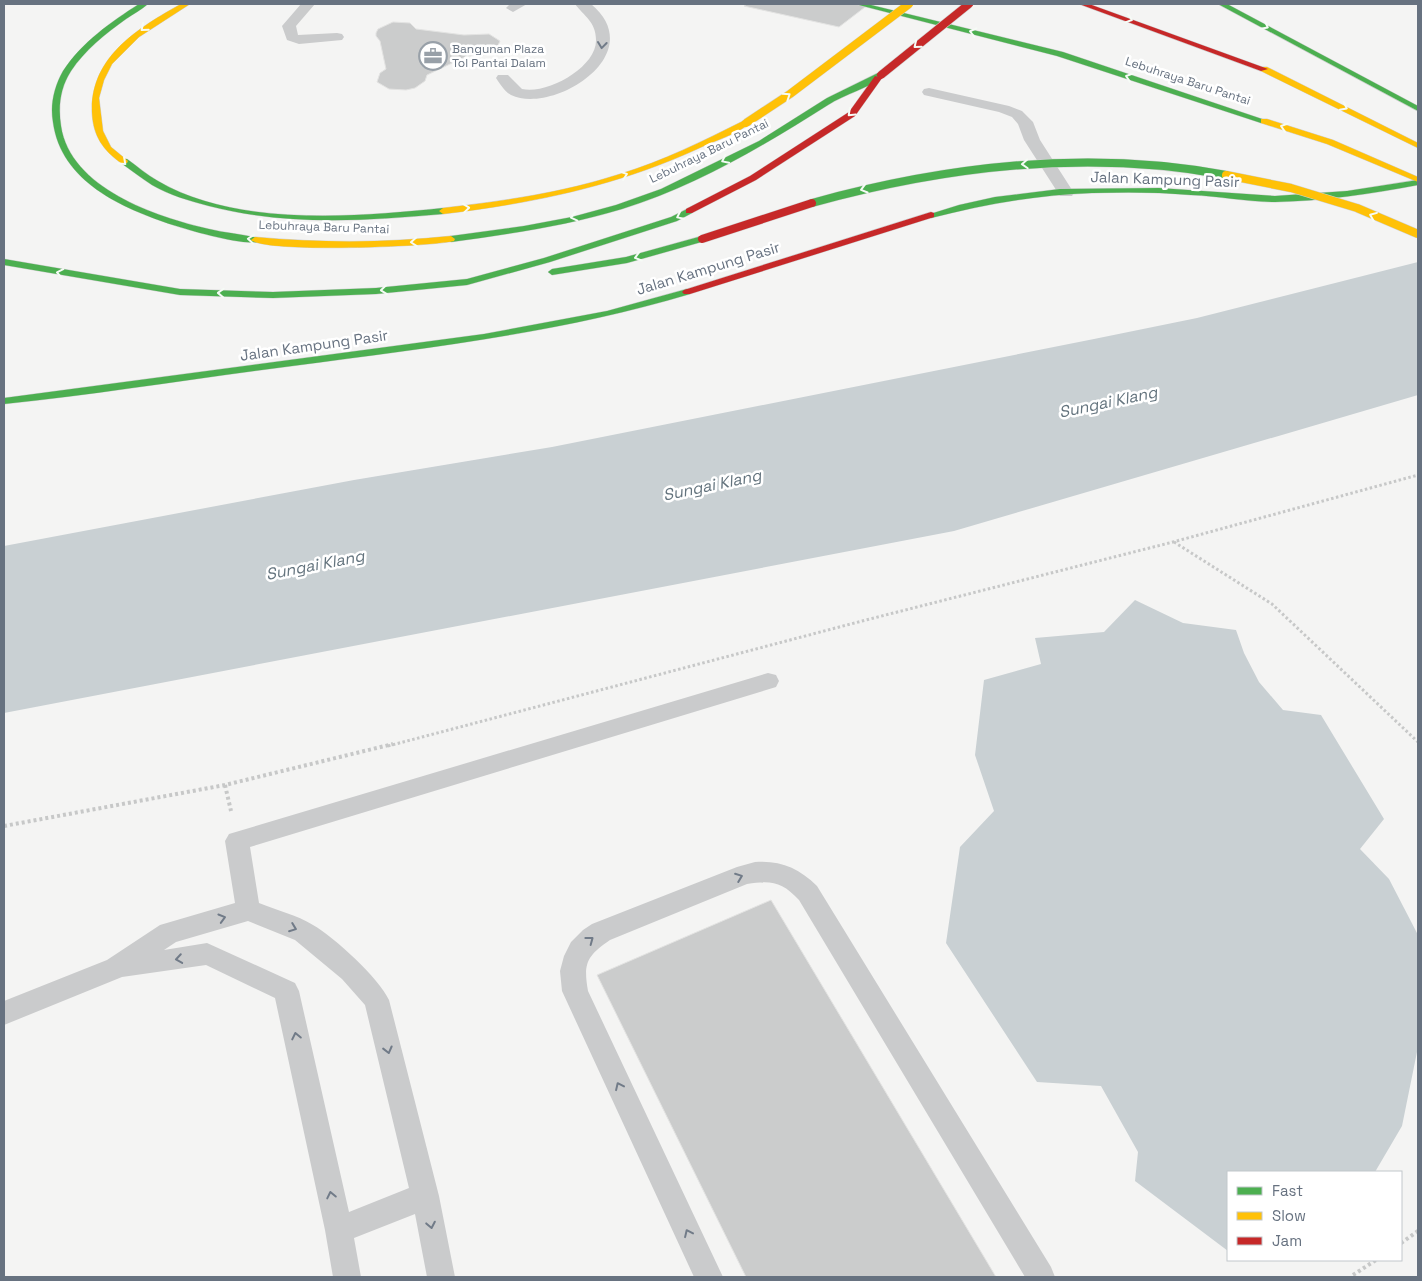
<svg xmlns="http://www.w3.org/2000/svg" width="1422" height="1281" font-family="'Space Grotesk',sans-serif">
  <rect width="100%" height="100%" fill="#f4f4f3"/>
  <path fill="#c9d0d3" d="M1418 262V395L954 531 4 713V546L354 480 552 447 1094 339 1197 318Z
    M1135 600 1183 623 1236 630 1244 653 1259 682 1283 710 1321 715 1384 819 1360 849 1389 879 1418 935V1047L1402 1126 1375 1172H1228V1251L1135 1181 1138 1152 1101 1086 1037 1082 946 943 960 847 994 811 975 755 984 680 1041 664 1035 638 1104 632Z"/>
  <path fill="#cbcccc" stroke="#e3e3e2" d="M747 4H869L839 27 744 6Z
    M393 22 410 23 416 29 464 35 489 34 500 41 495 52 486 55 467 56 427 75 425 81 415 88 406 90 389 89 377 82 380 73 386 69 380 41 376 36V33L378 29Z
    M771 900 996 1277H746L597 975Z"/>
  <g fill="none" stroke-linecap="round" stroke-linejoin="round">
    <defs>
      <path id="fast" d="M139 4H148C141 10 133 14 126 19 105 34 85 50 71 71 60 88 58 107 61 126 70 188 156 217 209 229 225 233 242 234 258 238V242C240 245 192 231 173 225 122 208 61 182 53 122 50 105 54 87 63 71 82 42 111 22 139 4Z
        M855 4H867L1063 52 1268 121 1261 123 1057 56Z
        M1218 4H1227L1418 106V111Z
        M878 73 885 75C870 88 845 94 828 105 763 146 696 186 622 209 566 226 509 234 451 242L447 239 451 236 524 226 572 217 616 205 661 189 759 141 827 98Z
        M121 159H127C137 166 147 175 158 181 236 227 356 217 443 208L447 211 443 214C365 221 286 226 209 206 190 201 169 195 152 185 141 178 131 170 121 163Z
        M1418 180V185C1371 194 1323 201 1275 202 1247 202 1219 196 1191 195 1158 192 1125 192 1092 193 1037 195 985 204 931 218L927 215 959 205 995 197 1060 189 1159 188 1275 196 1347 191Z
        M689 208 693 211 692 213 677 221 550 262 467 285 376 294 273 298 180 295 4 265V259L180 289 273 292 376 288 467 279 544 258 671 217Z
        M702 236 705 237V241L627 263 552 275 548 272 552 269 626 257Z
        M687 289 690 290V294C560 333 426 348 292 366 196 378 100 394 4 404V398L484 334 607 311Z"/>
      <path id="slow" d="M181 4H190L139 37 112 64 104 80 99 98 103 131 111 147 128 161 127 163H121C103 150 93 136 92 112 90 57 138 28 181 4Z
        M1261 67H1267L1418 143V148L1261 71Z
        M1261 119H1267L1333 140 1418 177V182L1327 144 1261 123Z
        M743 121 750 123C739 133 720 139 706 145 622 185 535 203 443 214L439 211 443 208C503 201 562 193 620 174 663 161 703 141 743 121Z
        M451 236 455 239 454 241C428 247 267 253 251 240L255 237C321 243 385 243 451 236Z"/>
      <path id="jam" d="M1079 4H1089L1268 69 1261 71Z
        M875 76 882 78 855 116 756 180 692 213H686V209L750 176 849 112Z
        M931 212 934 213V217L690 294H684L682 292 684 290Z"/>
    </defs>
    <use href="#fast" stroke="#d0d0d1" stroke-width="1"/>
    <use href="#slow" stroke="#d0d0d1" stroke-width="1"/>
    <use href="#jam" stroke="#d0d0d1" stroke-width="1"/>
    <path stroke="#c7c8c8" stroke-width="3" stroke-dasharray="2.5 2.5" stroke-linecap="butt" d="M1174 542 1272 604 1418 742
      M388 746 862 621 1173 542 1418 475"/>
    <path stroke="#c7c8c8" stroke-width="4" stroke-dasharray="3 3" stroke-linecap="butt" d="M225 785 231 811
      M4 826 225 785 393 744
      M1401 1243 1418 1231
      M1353 1275 1376 1260"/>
    <path fill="#cacbcc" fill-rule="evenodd" d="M301 4H315L296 26 298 35 337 33 342 34 344 37 342 40 299 44 287 40 282 26Z
      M510 4H527L513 12 506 8Z
      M575 4H591C651 54 553 115 511 95 505 92 500 84 496 78L498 75H508L522 89C547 95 597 67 596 40 596 22 584 16 575 4Z
      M929 88 1009 106 1022 111 1033 122 1040 140 1074 193 1072 196H1060L1024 140 1018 124 1012 117 999 112 924 95 922 92 924 89Z
      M768 673 776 675 779 681 776 687 250 847 259 903C276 910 297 915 313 925 334 937 379 978 389 1000L439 1196 455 1277H427L415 1214 354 1238 361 1277H333L325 1230 275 998 206 965 122 977 4 1025V1001L107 960 160 925 235 903 225 841 229 834ZM248 921 295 940 342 979 365 1005 409 1188 349 1212 299 991 295 983 207 943 164 950 176 942Z
      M755 862C780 860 799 868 817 886L1051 1267 1055 1277H1025L799 900C782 882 772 880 747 884L610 940C587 956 583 963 588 991L723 1277H694L562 991 560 971 564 956 571 942 583 930 592 924 737 867Z"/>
    <use href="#fast" fill="#4caf50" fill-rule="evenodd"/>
    <use href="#slow" fill="#ffc107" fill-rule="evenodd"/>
    <use href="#jam" fill="#c62828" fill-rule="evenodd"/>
    <defs>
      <path id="fast-bridge" d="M812 203C946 166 1088 149 1226 175"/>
      <path id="slow-bridge" d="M746 123 790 94 909 4
        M1226 175 1291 188 1357 208 1418 234"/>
      <path id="jam-bridge" d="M881 75 969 4
        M702 239 812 203"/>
    </defs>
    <use href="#fast-bridge" stroke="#d1d2d2" stroke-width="9" stroke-linecap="butt"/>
    <use href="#slow-bridge" stroke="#d1d2d2" stroke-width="9" stroke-linecap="butt"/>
    <use href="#jam-bridge" stroke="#d1d2d2" stroke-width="9" stroke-linecap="butt"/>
    <use href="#fast-bridge" stroke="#4caf50" stroke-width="8"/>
    <use href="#slow-bridge" stroke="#ffc107" stroke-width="8"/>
    <use href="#jam-bridge" stroke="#c62828" stroke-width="8"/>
  </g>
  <defs><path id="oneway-chevron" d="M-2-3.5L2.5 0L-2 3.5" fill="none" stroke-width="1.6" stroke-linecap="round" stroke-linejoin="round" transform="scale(1.25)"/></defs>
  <g stroke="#f6fbf6">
    <use href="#oneway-chevron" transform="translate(1129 19) rotate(19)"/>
    <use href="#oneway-chevron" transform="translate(1265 26) rotate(27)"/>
    <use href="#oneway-chevron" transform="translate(144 28) rotate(141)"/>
    <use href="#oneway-chevron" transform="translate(973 32) rotate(-166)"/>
    <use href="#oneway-chevron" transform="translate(917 45) rotate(141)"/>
    <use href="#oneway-chevron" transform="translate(1129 77) rotate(-162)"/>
    <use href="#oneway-chevron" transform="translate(787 96) rotate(-34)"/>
    <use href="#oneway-chevron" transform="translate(1344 107) rotate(27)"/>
    <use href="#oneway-chevron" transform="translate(851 113) rotate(137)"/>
    <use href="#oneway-chevron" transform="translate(1284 127) rotate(-162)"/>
    <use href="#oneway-chevron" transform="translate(725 160) rotate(154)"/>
    <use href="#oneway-chevron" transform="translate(123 162) rotate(42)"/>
    <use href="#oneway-chevron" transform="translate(1025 164) rotate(177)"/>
    <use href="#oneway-chevron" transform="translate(624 175) rotate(-19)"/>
    <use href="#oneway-chevron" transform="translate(864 189) rotate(164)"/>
    <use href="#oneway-chevron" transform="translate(466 208) rotate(-6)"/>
    <use href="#oneway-chevron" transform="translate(680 216) rotate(154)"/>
    <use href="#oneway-chevron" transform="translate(1373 216) rotate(-158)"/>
    <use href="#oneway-chevron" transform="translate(574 217) rotate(167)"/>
    <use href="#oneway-chevron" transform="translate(251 239) rotate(-175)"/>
    <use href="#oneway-chevron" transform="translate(414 242) rotate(176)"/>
    <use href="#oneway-chevron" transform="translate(638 257) rotate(164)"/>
    <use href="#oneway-chevron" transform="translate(60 273) rotate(-169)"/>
    <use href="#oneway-chevron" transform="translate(384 290) rotate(174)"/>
    <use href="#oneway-chevron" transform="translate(221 293) rotate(-178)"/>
  </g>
  <g stroke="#717b88">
    <use href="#oneway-chevron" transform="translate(602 45) rotate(97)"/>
    <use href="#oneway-chevron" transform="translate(739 877) rotate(-21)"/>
    <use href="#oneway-chevron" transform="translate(222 918) rotate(-16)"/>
    <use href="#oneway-chevron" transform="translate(293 928) rotate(21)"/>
    <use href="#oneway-chevron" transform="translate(590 940) rotate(-37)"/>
    <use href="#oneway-chevron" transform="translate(179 959) rotate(171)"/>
    <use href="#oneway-chevron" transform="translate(296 1036) rotate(-102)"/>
    <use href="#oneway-chevron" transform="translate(388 1050) rotate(76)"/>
    <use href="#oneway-chevron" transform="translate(619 1086) rotate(-115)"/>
    <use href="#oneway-chevron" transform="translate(331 1195) rotate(-102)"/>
    <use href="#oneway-chevron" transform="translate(431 1225) rotate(79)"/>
    <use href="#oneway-chevron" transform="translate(688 1233) rotate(-115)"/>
  </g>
  <defs>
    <symbol id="office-ring" viewBox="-11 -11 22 22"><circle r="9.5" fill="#fff" stroke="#98a0a8" stroke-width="1.5"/><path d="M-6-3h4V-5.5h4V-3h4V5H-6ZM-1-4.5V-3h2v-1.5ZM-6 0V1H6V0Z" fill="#98a0a8"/></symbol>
  </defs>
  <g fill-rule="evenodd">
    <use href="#office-ring" x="417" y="40" width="32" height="32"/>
  </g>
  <g text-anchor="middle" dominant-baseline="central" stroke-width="5" stroke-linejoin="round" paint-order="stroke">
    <g font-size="12" fill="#677280" stroke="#fff" text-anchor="start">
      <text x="452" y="49">Bangunan Plaza<tspan x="452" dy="14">Tol Pantai Dalam</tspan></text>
    </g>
    <g font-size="12" fill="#677280" stroke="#fff">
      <text transform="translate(1188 81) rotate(18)">Lebuhraya Baru Pantai</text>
      <text transform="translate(709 151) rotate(-26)">Lebuhraya Baru Pantai</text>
      <text transform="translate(324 227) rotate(2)">Lebuhraya Baru Pantai</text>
    </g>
    <g font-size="15" fill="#677280" stroke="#fff">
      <text transform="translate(1165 179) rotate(2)">Jalan Kampung Pasir</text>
      <text transform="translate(708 268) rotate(-17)">Jalan Kampung Pasir</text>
      <text transform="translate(314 345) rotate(-8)">Jalan Kampung Pasir</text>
    </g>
    <g font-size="16" font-style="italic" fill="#63737d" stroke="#fff">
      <text transform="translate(1108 402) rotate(-12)">Sungai Klang</text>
      <text transform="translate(712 485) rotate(-12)">Sungai Klang</text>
      <text transform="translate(315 565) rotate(-11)">Sungai Klang</text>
    </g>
  </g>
  <rect width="1422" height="1281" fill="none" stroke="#677280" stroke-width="10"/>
  <rect x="1227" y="1171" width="175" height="90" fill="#ffffff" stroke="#c2c7cc"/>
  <rect x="1237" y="1187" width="25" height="8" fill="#4caf50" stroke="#c2c7cc"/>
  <text x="1272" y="1196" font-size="15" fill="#677280">Fast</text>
  <rect x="1237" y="1212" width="25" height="8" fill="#ffc107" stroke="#c2c7cc"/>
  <text x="1272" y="1221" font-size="15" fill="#677280">Slow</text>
  <rect x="1237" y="1237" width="25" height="8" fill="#c62828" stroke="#c2c7cc"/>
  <text x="1272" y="1246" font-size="15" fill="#677280">Jam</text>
</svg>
